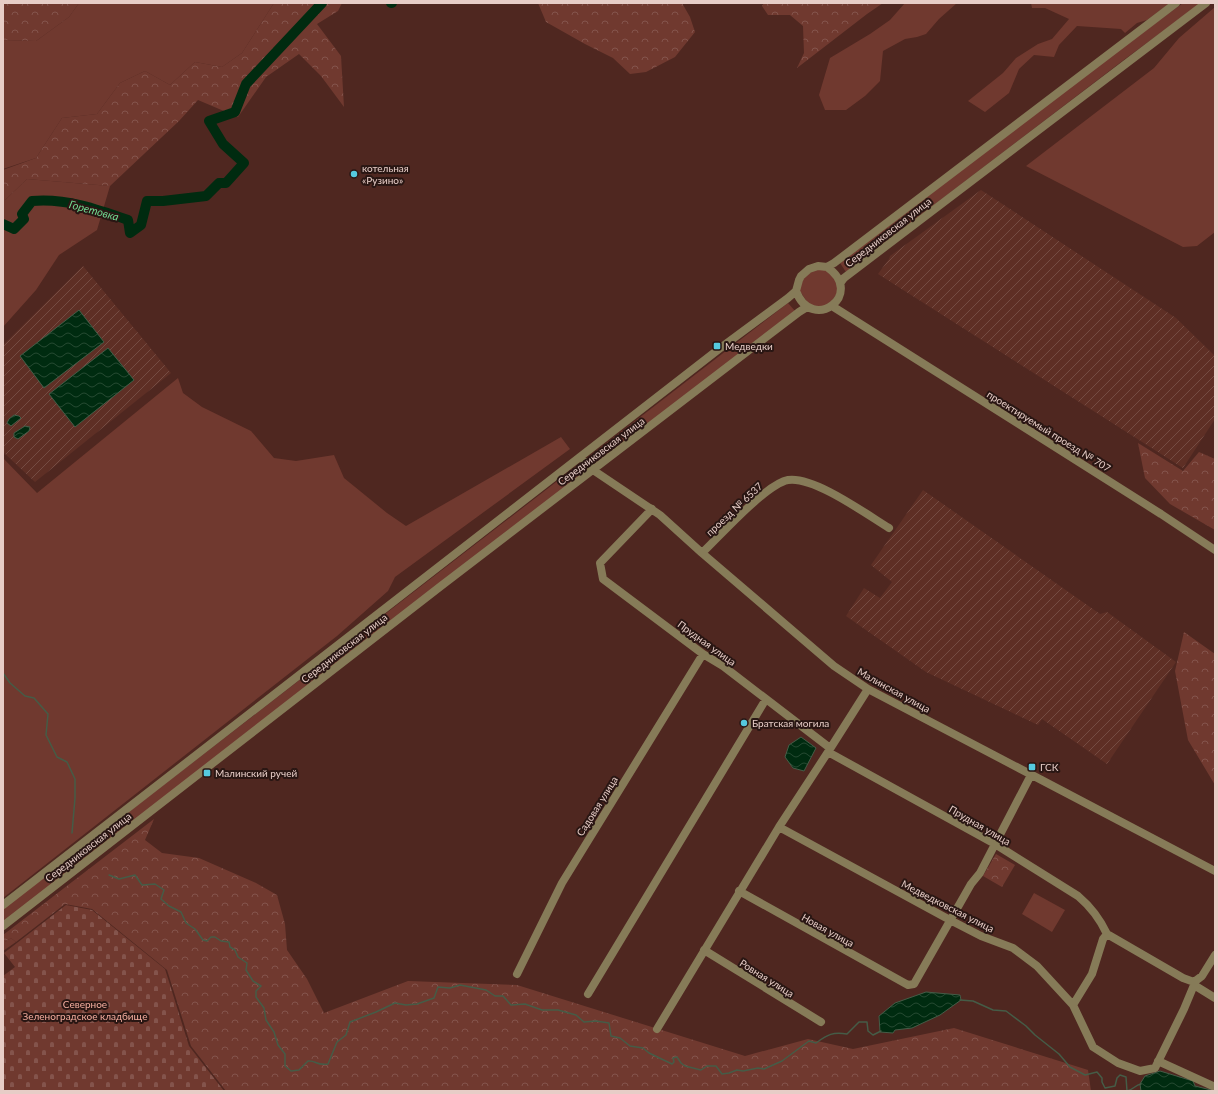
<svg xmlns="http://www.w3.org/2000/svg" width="1218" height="1094" font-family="Lato,sans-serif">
  <defs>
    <pattern id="industrial-furrows" width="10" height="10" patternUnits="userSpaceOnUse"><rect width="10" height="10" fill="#5e2f25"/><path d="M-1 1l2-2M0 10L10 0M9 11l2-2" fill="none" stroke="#754c43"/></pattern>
    <pattern id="forest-crowns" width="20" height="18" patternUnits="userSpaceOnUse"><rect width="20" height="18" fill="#70392f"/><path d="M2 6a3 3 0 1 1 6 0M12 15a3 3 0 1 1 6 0" fill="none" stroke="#84544c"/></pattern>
    <pattern id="cemetery-stones" width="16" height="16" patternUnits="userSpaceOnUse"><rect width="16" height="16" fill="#70392f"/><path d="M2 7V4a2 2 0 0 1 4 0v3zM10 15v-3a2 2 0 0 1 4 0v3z" fill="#84544c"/></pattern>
    <pattern id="water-waves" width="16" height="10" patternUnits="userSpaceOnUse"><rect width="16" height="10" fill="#002b10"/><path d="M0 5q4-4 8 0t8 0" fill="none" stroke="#254931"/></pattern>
  </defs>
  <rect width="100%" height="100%" fill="#4f2720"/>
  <path fill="url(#industrial-furrows)" d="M981 190 1176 318 1215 356V419L1183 468 878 274 889 259 890 256Z
    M83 266 171 373 35 482 3 452V345Z
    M923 490 1100 614 1107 612 1176 662 1107 764 1042 719 1038 725 926 672 846 616 864 588 880 598 892 582 871 565Z"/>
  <path fill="#70392f" d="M79 3H274L242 53 222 67 195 62 170 85 145 71 120 83 97 114 62 118 36 158 3 169V40L36 41 69 17Z
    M905 3H957L939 19 926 34 917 37 905 39 883 51 880 81 865 96 846 110H825L819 95 830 58 870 34 890 20Z
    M1031 3H1170L1147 20 1137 23 1125 33 1121 29 1077 26 1059 45 1054 57 1034 55 1019 69 1009 93 985 112 968 101 1003 73 1016 58 1038 44 1052 39 1069 19 1045 8H1032Z
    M1183 3H1201L1125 59 846 272 840 263 1119 50Z
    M1215 7V232L1197 246 1183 247 1026 166 1154 68 1179 38Z
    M27 179 110 186 97 230 59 255 36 290 3 327V202Z
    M818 268 833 273 839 291 828 306H810L799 290 801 278Z
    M788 303 795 311 3 922V909Z
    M178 378 183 393 202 407 251 431 274 458 296 461 334 455 344 478 387 513 406 526 561 437 570 449 395 577 388 591 337 636 3 898V458L37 493Z
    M1034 893 1065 910 1052 932 1022 914Z
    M11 938 16 942 3 951V942H5Z"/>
  <path fill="url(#forest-crowns)" d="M3 3H79L69 17 36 41 3 40Z
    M274 3H342L338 11 317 24 341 56 344 107 321 76 299 54 266 77 238 117 198 100 179 121 110 186 27 179 3 202V170L36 158 62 118 97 114 120 83 145 71 170 85 195 62 222 67 242 53Z
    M538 3H682L690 17 695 32 675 57 646 72 630 74 613 58 585 44 546 22Z
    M764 3H883L867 14 797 68 804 53 803 26 790 15H768L762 6Z
    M1138 443 1183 471 1199 452 1215 459V530L1170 504 1145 478Z
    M1184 632 1215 654V785L1188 740 1175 671Z
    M154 819 145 840 162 853 199 858 256 883 277 895 285 924 287 950 307 979 324 1013 408 981 517 985 745 1056 808 1039 853 1049 954 1028 1088 1070 1091 1091H226L191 1046 167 970 92 909 65 904 16 942 11 938 5 942H3V935Z
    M996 854 1015 865 1002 887 983 876Z"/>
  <path fill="url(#cemetery-stones)" d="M66 905 92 910 165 969 189 1046 224 1091H3V976L15 967 4 953Z"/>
  <path fill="url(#water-waves)" stroke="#455c47" d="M79 310 104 342 44 388 20 356Z
    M108 348 134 380 75 427 49 394Z
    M14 415 19 416 21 418 11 426 7 423 9 419Z
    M25 426 30 427 29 431 18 439 14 437V433Z
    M801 737 816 748 804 771 793 768 785 757 789 745Z
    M926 992 960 995 961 1000 940 1015 912 1028 895 1030 893 1033 880 1032 879 1016 895 1003Z
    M1160 1071 1193 1081 1195 1086 1215 1091H1141L1140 1084 1145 1076Z"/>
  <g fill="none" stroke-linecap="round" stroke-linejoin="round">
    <path stroke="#455c47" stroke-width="1.5" d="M3 673 10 683 25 696 34 698 48 714 46 735 57 757 67 762 75 779V798L72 833
      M109 875 119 879 135 875 142 885 155 884 164 890 161 899 169 906 181 912 186 923 195 929 203 940 207 941 211 937H215L221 941 229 942 230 947 235 950 238 957 247 963 246 970 253 981 261 986 256 991V997L264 1008 266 1020 274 1032 278 1045 285 1054V1066L291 1071 299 1070 308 1061C316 1060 316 1066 328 1064L337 1042 346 1035 350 1022 376 1012 395 1003 406 1005 417 1004 434 998 438 987 450 988 460 985 486 990 495 996H503L511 1005 525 1004 542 1010H558L576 1015 584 1022 596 1021 609 1023 611 1036 620 1038 630 1046 643 1048 649 1053 672 1064 674 1062 673 1058 677 1057 681 1063 685 1066 701 1070 707 1066H716L722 1074 729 1073 737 1070 743 1071 758 1068 764 1069 782 1061 809 1041 816 1043C828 1034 833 1032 847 1034L859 1022H867L868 1031 873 1035 881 1031
      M960 1000 973 1001 993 1010 1006 1011 1026 1026 1035 1035 1059 1054 1070 1067 1085 1075 1097 1072 1102 1078V1082L1105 1088 1115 1086 1117 1078 1120 1075 1126 1077 1127 1091C1133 1090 1135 1085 1141 1084"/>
    <path stroke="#002b10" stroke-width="10" d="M391 3H392
      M3 224 14 229 24 219 22 214 32 201C66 198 97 209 128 220L130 233 141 225 147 201H163L206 196 219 183H226L244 163 223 144 209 121 235 112 246 84 322 3"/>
    <path stroke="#867b58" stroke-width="8" d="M841 282 844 278 1206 3
      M796 291C812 334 866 294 827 267
      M832 306 1161 514 1215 550
      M581 457 593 470 660 515 702 553 834 666 868 689 1215 871
      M652 509 600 563 603 579 703 654 723 666 830 748
      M702 553C720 536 766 484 788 480 814 476 866 514 889 528
      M828 752 995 844 1078 896C1091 907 1100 919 1107 934
      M779 827 950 920 981 936 1013 948 1037 966 1073 1005 1093 1047 1118 1063 1140 1071 1155 1068 1184 1009 1194 985
      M739 891 908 985 914 984 971 884 980 873 1031 775
      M3 905 719 349 788 298 796 291 799 280 801 276 809 269 818 266 827 267 834 263 1176 3
      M3 926 441 586 799 312 807 307
      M1107 934 1183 978 1194 982 1202 976 1215 955
      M704 950 821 1022
      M517 974 562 883 703 654
      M1194 982V985L1215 998
      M588 994 766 699
      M1073 1005 1092 974 1103 939 1107 934
      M657 1029 779 827 828 752 868 689
      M1158 1061 1215 1087"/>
  </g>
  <g fill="#55cadf" stroke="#291613" stroke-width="1.5">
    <circle cx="354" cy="174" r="4"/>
    <rect x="713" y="342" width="8" height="8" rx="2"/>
    <circle cx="744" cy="723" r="4"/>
    <rect x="1028" y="763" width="8" height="8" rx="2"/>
    <rect x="203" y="769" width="8" height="8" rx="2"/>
  </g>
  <g text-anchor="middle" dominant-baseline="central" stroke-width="4" stroke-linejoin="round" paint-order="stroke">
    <g font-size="10" fill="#e7cdc7" stroke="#291613" text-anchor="start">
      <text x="362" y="168">котельная<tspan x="362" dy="12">«Рузино»</tspan></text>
      <text x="725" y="346">Медведки</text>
      <text x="752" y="723">Братская могила</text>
      <text x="1040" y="767">ГСК</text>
      <text x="215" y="773">Малинский ручей</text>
    </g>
    <g font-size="10" fill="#e7cdc7" stroke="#291613">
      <text transform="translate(888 232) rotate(-38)">Середниковская улица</text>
      <text transform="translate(1049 431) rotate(32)">проектируемый проезд № 707</text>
      <text transform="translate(601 451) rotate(-37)">Середниковская улица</text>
      <text transform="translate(734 509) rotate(-43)">проезд № 6537</text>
      <text transform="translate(707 643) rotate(36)">Прудная улица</text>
      <text transform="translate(344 648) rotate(-38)">Середниковская улица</text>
      <text transform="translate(894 690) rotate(29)">Малинская улица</text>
      <text transform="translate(597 806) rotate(-58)">Садовая улица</text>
      <text transform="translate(980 825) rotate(30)">Прудная улица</text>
      <text transform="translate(88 847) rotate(-38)">Середниковская улица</text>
      <text transform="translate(948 906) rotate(27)">Медведковская улица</text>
      <text transform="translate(828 930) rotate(29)">Новая улица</text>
      <text transform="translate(767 978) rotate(32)">Ровная улица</text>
    </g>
    <g font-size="10" fill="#f4ad9f" stroke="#291613">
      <text x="85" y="1004">Северное<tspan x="85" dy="12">Зеленоградское кладбище</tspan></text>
    </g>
    <g font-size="11" font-style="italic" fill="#71db92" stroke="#291613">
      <text transform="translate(94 210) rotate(15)">Горетовка</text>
    </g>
  </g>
  <rect width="1218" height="1094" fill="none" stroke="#e7cdc7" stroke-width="8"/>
</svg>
